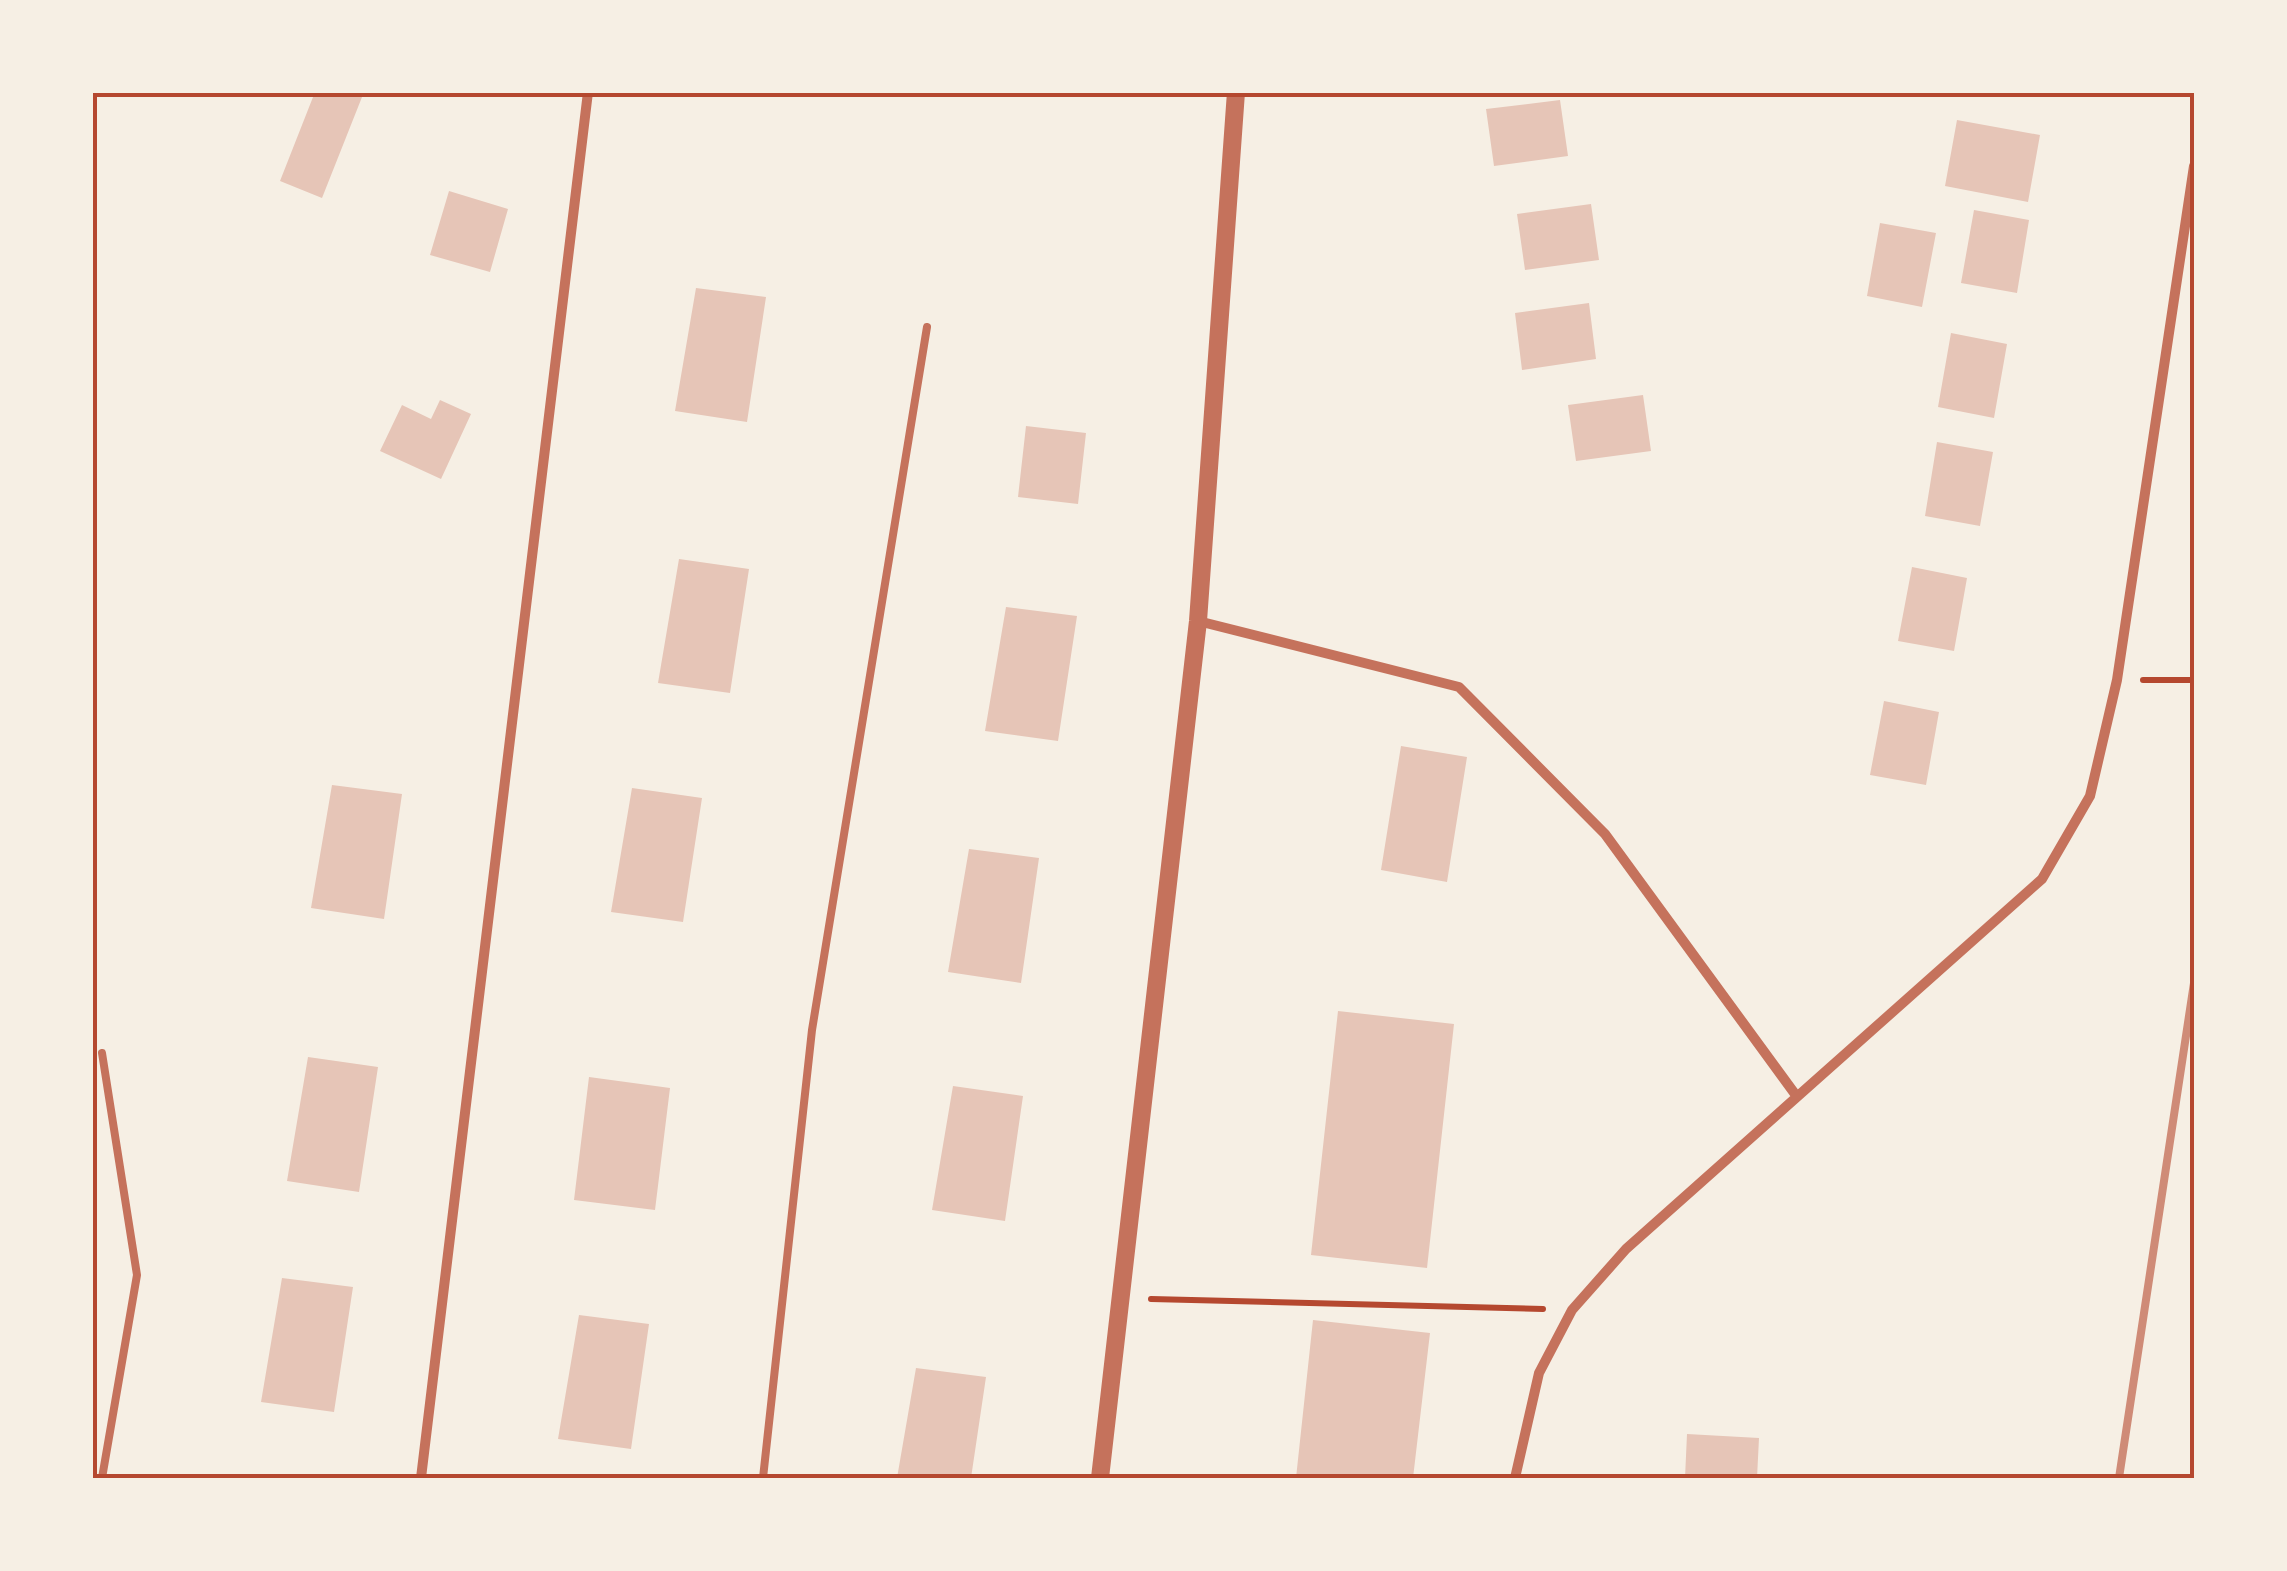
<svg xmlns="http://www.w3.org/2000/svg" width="2287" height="1571" font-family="Montserrat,sans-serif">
  <rect width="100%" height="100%" fill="#f6efe4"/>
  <path fill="#e6c5b7" d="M315 92H364L322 198 280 181Z
    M1560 100 1568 156 1494 166 1486 109Z
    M1957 120 2040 135 2028 202 1945 186Z
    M449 191 508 209 490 272 430 255Z
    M1591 204 1599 260 1525 270 1517 214Z
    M1974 210 2029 220 2017 293 1961 283Z
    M1880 223 1936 233 1922 307 1867 296Z
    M696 288 766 297 747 422 675 411Z
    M1589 303 1596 359 1522 370 1515 313Z
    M1951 333 2007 344 1994 418 1938 407Z
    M1643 395 1651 451 1576 461 1568 405Z
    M440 400 471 414 441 479 380 451 402 405 431 419Z
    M1026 426 1086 433 1078 504 1018 497Z
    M1937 442 1993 452 1980 526 1925 516Z
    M679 559 749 569 730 693 658 683Z
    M1912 567 1967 578 1954 651 1898 641Z
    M1006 607 1077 616 1058 741 985 731Z
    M1884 701 1939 712 1926 785 1870 775Z
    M1401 746 1467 757 1447 882 1381 870Z
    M332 785 402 794 384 919 311 908Z
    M632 788 702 798 683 922 611 912Z
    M969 849 1039 858 1021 983 948 972Z
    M1338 1011 1454 1024 1427 1268 1311 1255Z
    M308 1057 378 1067 359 1192 287 1181Z
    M589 1077 670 1088 655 1210 574 1200Z
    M953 1086 1023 1096 1005 1221 932 1210Z
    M282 1278 353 1287 334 1412 261 1402Z
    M579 1315 649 1324 631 1449 558 1439Z
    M1313 1320 1430 1333 1413 1478H1296Z
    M916 1368 986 1377 971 1478H897Z
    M1687 1434 1759 1438 1757 1478H1685Z"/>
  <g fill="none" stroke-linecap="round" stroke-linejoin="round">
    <path stroke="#b5482f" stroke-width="6" d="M2143 680H2194
      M1151 1299 1543 1309"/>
    <path stroke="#c5725c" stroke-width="8" d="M102 1053 137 1275 102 1478
      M763 1478 812 1030 927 327"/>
    <path stroke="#c5725c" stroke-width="10" d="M1198 621 1459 687 1605 834 1795 1094
      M421 1478 588 92
      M1515 1478 1539 1373 1572 1310 1626 1249 2042 879 2090 796 2117 680 2194 166"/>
    <path stroke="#c5725c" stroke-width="18" d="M1100 1478 1198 621 1236 92"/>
    <path stroke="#cf8b77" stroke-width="8" d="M2119 1478 2194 983"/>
  </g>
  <rect width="2287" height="1571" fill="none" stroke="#f6efe4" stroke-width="190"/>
  <rect x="95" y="95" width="2097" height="1381" fill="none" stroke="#b5482f" stroke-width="4"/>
</svg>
